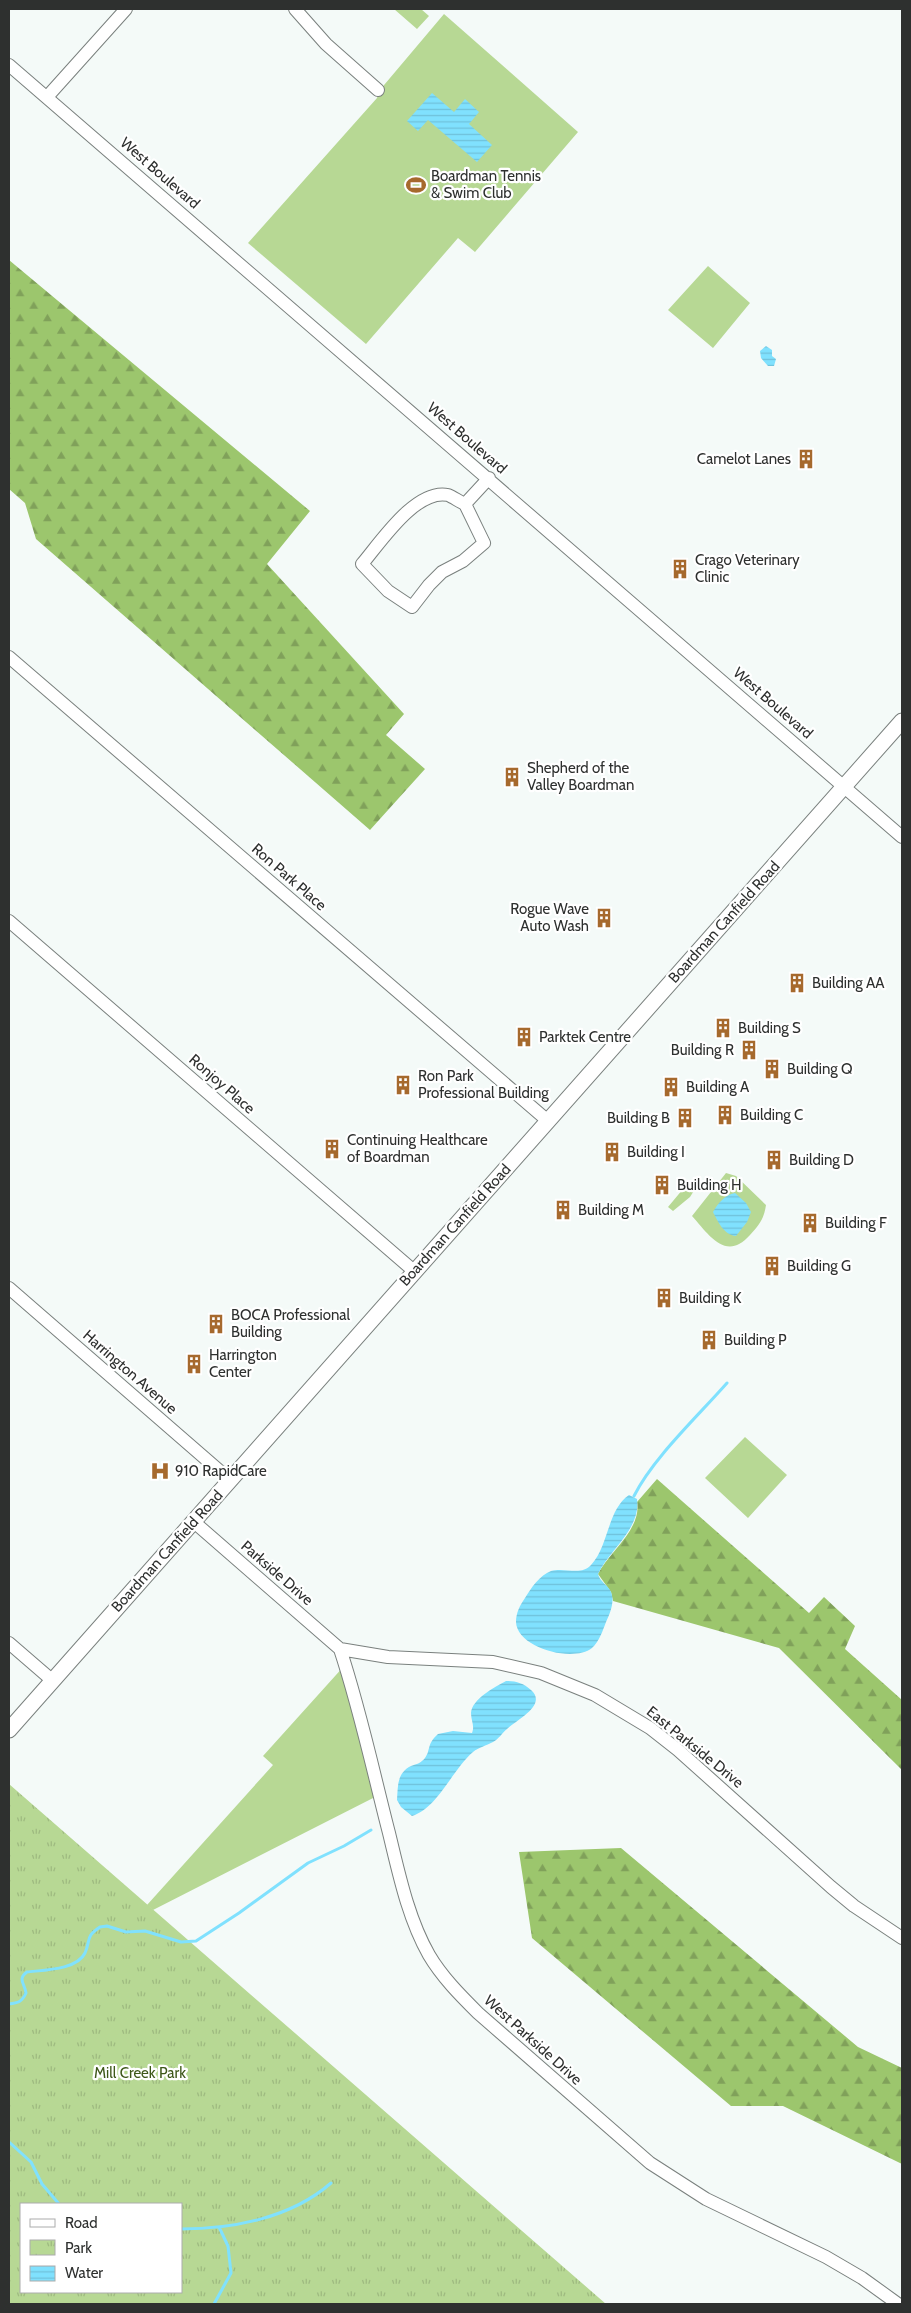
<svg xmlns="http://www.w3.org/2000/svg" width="911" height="2313" font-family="Cabin,sans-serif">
  <defs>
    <pattern id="forest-firs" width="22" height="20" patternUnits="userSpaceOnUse" patternTransform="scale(1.25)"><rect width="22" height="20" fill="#9cc66d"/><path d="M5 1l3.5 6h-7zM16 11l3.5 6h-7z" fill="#80a15a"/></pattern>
    <pattern id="park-tufts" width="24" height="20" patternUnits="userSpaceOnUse" patternTransform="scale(1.25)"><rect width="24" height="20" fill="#b7d894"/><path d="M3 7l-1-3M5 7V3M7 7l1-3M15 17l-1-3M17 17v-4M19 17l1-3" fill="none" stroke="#9eba80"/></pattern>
    <pattern id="water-rules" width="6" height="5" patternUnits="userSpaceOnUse" patternTransform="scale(1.25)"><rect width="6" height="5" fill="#80e1fe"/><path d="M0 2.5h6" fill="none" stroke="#6fc1da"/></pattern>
  </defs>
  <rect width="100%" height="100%" fill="#f4faf8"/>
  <path fill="#b7d894" d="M394 9H421L429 16 417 29Z
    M444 14 578 132 475 252 458 238 366 344 248 243 377 98 379 91Z
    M708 266 750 303 713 348 668 310Z
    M726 1173 736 1176 766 1205C764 1219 759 1225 750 1235 726 1262 709 1235 692 1216Z
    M692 1187 695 1189 690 1197 673 1211 668 1207 683 1189 688 1191Z
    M745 1437 787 1475 748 1518 705 1478Z
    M345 1665 379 1795 153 1910 147 1905 273 1765 263 1756Z"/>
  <path fill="url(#forest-firs)" d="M9 260 310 511 267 564 404 714 386 735 425 769 370 830 36 539 25 503 9 489Z
    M657 1479 809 1613 824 1597 855 1626 845 1649 902 1700V1770L779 1648 613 1601 611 1592 598 1574C609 1552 642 1529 637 1502Z
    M621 1848 858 2047 902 2068V2164L783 2106H731L532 1938 519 1852Z"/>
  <path fill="url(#park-tufts)" fill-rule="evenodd" d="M9 1784 606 2304H9ZM21 2204H181V2292H21Z"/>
  <path fill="url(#water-rules)" d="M432 93 454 112 465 99 479 112 469 124 492 145 477 162 428 120 418 131 407 121Z
    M766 346 772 350V356L776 359 774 366H768L761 358 760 351Z
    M735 1193 746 1203 751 1212 747 1222 736 1236C724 1235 718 1222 713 1212 718 1203 725 1195 735 1193Z
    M629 1495 637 1499C641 1529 610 1549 598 1574 600 1582 608 1585 611 1592 615 1602 610 1613 606 1622 603 1630 599 1642 592 1648 573 1663 517 1648 516 1622 516 1613 520 1605 525 1598 531 1588 540 1575 551 1571 564 1567 582 1576 591 1565 609 1546 607 1510 629 1495Z
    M506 1681C516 1681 523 1683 531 1690 548 1705 516 1720 507 1729 502 1733 499 1739 493 1742 486 1746 479 1747 473 1752 452 1770 438 1808 412 1816L401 1807 397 1800C398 1785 397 1773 411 1766 417 1764 421 1763 425 1758 431 1750 426 1745 438 1734L453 1731 472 1733C475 1726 471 1721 471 1713 472 1699 495 1687 506 1681Z"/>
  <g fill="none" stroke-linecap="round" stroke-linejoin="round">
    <path stroke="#80e1fe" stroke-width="3" d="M634 1496C653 1458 698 1416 727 1383
      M9 2004C18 2003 22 2002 26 1993 25 1984 17 1979 27 1972 43 1970 77 1970 85 1953 91 1939 85 1937 100 1927L107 1926 126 1932 145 1931 181 1942 196 1941 239 1913 308 1863 344 1846 371 1830
      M9 2142 31 2162 42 2184 59 2204
      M181 2229C233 2229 291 2218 331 2183
      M214 2304 231 2273 228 2246 219 2227"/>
    <defs>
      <path id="minor" d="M295 9 326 44 378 90
        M9 65 902 837
        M47 97 126 9
        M465 504C460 502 453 497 448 495 416 488 380 543 362 564L388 591 412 607 429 585 442 572 463 561 484 543 465 504 489 478
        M9 657 548 1121
        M9 921 414 1271
        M9 1288 230 1480
        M194 1522 340 1649
        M9 1643 53 1681
        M340 1649C360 1709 373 1771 389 1833 399 1874 408 1918 429 1955 442 1977 460 1995 478 2013L650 2163 706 2199 826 2257 862 2278 898 2304
        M340 1649 388 1657 493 1662 541 1673 595 1695 650 1728 678 1750 831 1887 854 1906 902 1938"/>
      <path id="major" d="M9 1730 902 721"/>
    </defs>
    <use href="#minor" stroke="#7a807e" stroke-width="14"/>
    <use href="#major" stroke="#7a807e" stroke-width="17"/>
    <use href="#minor" stroke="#fff" stroke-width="12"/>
    <use href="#major" stroke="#fff" stroke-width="15"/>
  </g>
  <defs>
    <symbol id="stadium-bare" viewBox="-9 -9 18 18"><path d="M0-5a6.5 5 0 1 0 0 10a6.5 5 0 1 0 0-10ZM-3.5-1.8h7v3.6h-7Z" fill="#a6692d" stroke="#fff" stroke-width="2.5" paint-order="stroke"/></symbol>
    <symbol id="building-bare" viewBox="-9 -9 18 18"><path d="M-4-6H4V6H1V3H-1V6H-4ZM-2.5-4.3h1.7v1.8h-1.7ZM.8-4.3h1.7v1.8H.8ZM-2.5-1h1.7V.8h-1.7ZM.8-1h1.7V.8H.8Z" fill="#a6692d" stroke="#fff" stroke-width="2.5" paint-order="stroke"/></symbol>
    <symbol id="hospital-bare" viewBox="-9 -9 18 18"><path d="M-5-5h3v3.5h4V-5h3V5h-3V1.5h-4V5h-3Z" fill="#a6692d" stroke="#fff" stroke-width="2.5" paint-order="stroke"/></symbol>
  </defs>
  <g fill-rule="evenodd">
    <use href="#stadium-bare" x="402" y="171" width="28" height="28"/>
    <use href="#building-bare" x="792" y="445" width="28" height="28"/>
    <use href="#building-bare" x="666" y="555" width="28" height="28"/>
    <use href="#building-bare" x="498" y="763" width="28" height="28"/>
    <use href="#building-bare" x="590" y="904" width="28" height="28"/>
    <use href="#building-bare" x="783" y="969" width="28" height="28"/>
    <use href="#building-bare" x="709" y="1014" width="28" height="28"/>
    <use href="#building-bare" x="510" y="1023" width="28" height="28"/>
    <use href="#building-bare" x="735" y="1036" width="28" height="28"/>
    <use href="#building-bare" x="758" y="1055" width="28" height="28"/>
    <use href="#building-bare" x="389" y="1071" width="28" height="28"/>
    <use href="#building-bare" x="657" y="1073" width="28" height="28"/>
    <use href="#building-bare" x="711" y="1101" width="28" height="28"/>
    <use href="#building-bare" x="671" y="1104" width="28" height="28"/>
    <use href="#building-bare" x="318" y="1135" width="28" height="28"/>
    <use href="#building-bare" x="598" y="1138" width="28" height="28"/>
    <use href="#building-bare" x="760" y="1146" width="28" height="28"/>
    <use href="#building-bare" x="648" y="1171" width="28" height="28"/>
    <use href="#building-bare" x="549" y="1196" width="28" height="28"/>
    <use href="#building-bare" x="796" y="1209" width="28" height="28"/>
    <use href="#building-bare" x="758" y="1252" width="28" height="28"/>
    <use href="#building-bare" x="650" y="1284" width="28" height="28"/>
    <use href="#building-bare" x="202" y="1310" width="28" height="28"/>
    <use href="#building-bare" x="695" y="1326" width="28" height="28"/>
    <use href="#building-bare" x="180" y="1350" width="28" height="28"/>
    <use href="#hospital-bare" x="146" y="1457" width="28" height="28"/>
  </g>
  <g text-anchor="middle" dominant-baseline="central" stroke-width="4.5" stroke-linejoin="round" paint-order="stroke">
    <g font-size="15" fill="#2e302f" stroke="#fff">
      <text transform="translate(160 173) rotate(41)">West Boulevard</text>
      <text transform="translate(467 438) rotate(41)">West Boulevard</text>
      <text transform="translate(773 703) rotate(41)">West Boulevard</text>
      <text transform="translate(289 877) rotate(41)">Ron Park Place</text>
      <text transform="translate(724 922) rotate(-48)">Boardman Canfield Road</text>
      <text transform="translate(222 1084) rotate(41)">Ronjoy Place</text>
      <text transform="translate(455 1225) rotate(-48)">Boardman Canfield Road</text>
      <text transform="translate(130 1372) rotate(41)">Harrington Avenue</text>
      <text transform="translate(167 1551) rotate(-48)">Boardman Canfield Road</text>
      <text transform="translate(277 1573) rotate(41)">Parkside Drive</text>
      <text transform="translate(695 1747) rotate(39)">East Parkside Drive</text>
      <text transform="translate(533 2040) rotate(42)">West Parkside Drive</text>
    </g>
    <g font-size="15" fill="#2e302f" stroke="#fff" text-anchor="start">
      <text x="431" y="176">Boardman Tennis<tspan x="431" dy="17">&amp; Swim Club</tspan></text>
      <text x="791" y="459" text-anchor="end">Camelot Lanes</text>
      <text x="695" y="560">Crago Veterinary<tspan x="695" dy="17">Clinic</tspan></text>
      <text x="527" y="768">Shepherd of the<tspan x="527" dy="17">Valley Boardman</tspan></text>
      <text x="589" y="909" text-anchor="end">Rogue Wave<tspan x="589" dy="17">Auto Wash</tspan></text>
      <text x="812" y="983">Building AA</text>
      <text x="738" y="1028">Building S</text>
      <text x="539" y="1037">Parktek Centre</text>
      <text x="734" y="1050" text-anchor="end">Building R</text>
      <text x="787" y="1069">Building Q</text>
      <text x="418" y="1076">Ron Park<tspan x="418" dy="17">Professional Building</tspan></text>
      <text x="686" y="1087">Building A</text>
      <text x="740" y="1115">Building C</text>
      <text x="670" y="1118" text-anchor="end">Building B</text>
      <text x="347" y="1140">Continuing Healthcare<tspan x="347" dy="17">of Boardman</tspan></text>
      <text x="627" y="1152">Building I</text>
      <text x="789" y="1160">Building D</text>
      <text x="677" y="1185">Building H</text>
      <text x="578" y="1210">Building M</text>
      <text x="825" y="1223">Building F</text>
      <text x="787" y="1266">Building G</text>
      <text x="679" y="1298">Building K</text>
      <text x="231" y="1315">BOCA Professional<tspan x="231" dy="17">Building</tspan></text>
      <text x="724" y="1340">Building P</text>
      <text x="209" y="1355">Harrington<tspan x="209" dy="17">Center</tspan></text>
      <text x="175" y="1471">910 RapidCare</text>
    </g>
    <g font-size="15" fill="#3e581a" stroke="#fff">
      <text x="140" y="2073">Mill Creek Park</text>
    </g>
  </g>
  <rect width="911" height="2313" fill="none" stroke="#2e302f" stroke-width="20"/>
  <rect x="20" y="2203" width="162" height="90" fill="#ffffff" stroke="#abacac"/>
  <rect x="30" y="2219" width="25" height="8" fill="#ffffff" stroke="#abacac"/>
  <text x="65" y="2228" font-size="15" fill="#2e302f">Road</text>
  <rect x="30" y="2240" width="25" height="15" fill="url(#park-tufts)" stroke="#abacac"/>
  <text x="65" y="2253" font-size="15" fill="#2e302f">Park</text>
  <rect x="30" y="2266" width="25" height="15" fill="url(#water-rules)" stroke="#abacac"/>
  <text x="65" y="2278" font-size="15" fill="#2e302f">Water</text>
</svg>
